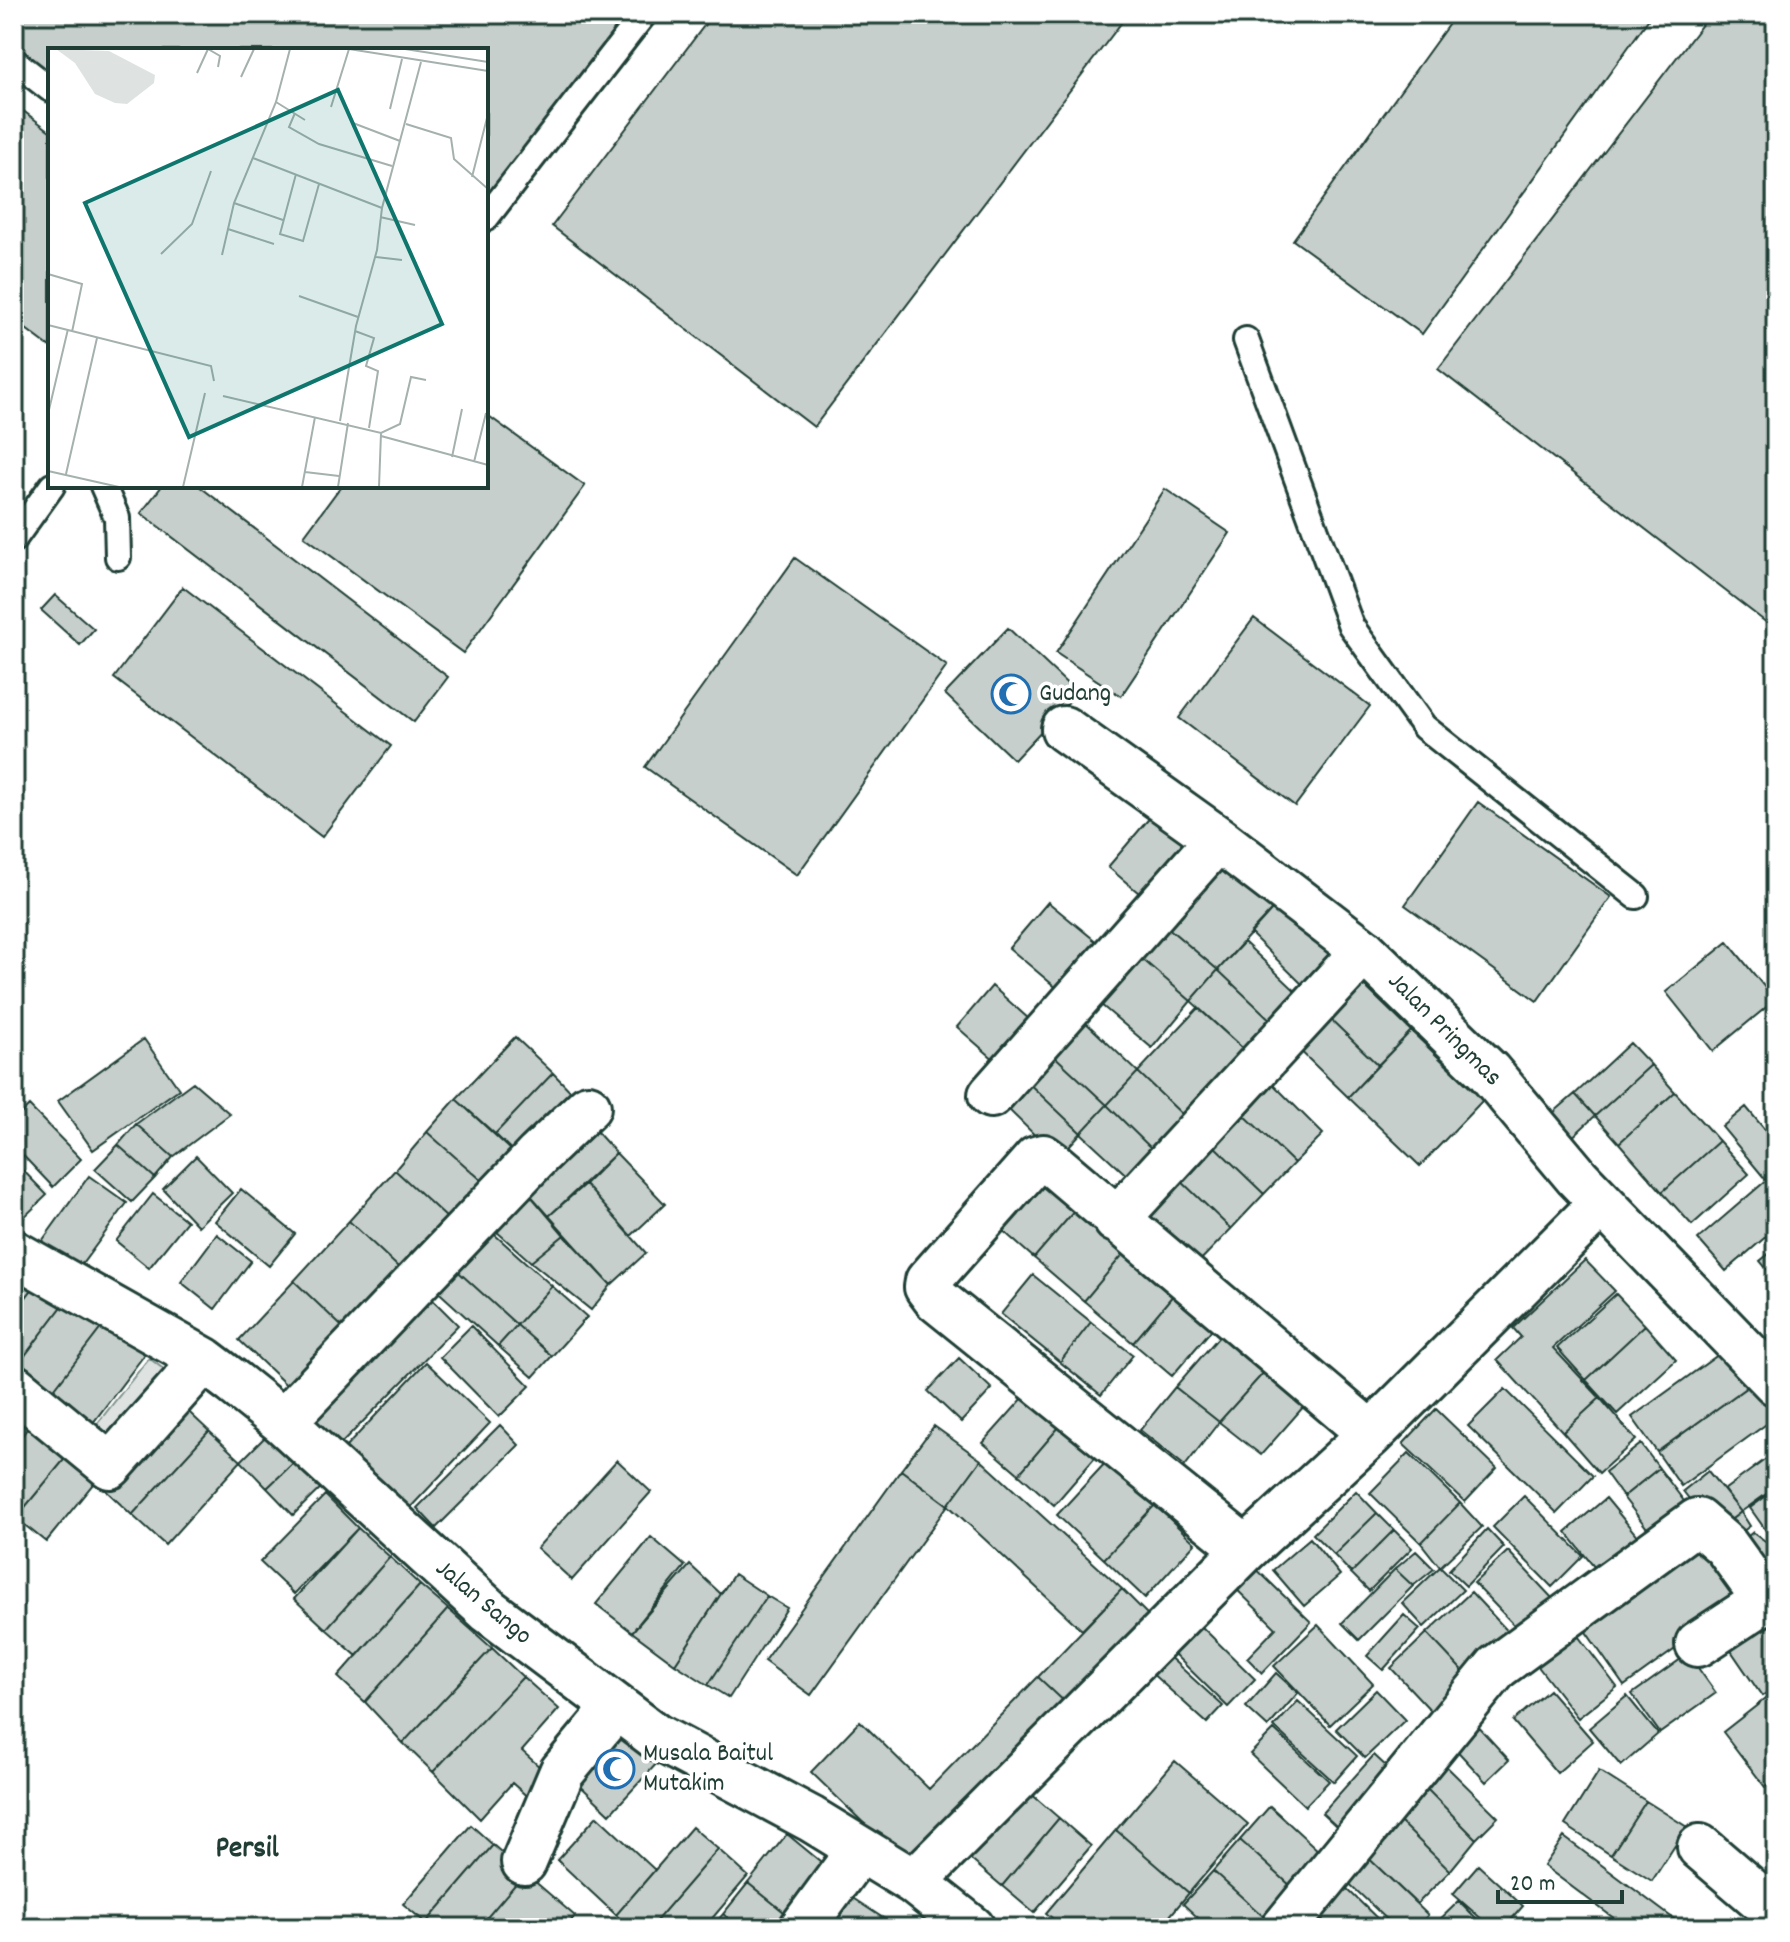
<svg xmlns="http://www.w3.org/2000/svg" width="1790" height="1942" font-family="Dekko,sans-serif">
  <rect width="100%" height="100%" fill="#fff"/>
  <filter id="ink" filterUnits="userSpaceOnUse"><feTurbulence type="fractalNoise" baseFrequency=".0125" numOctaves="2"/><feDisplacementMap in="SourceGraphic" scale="16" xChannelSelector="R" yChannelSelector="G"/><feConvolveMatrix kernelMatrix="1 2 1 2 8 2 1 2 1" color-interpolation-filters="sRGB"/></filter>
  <g filter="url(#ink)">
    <path fill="#dee3e2" stroke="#7e908b" stroke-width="2" d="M149 1358 175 1378 113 1459 86 1438Z"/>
    <path fill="#c7cfcc" stroke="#1f3d34" stroke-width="2" d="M14 14H636L486 208V50H50V75L14 47Z
      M713 14H1128L814 427 552 226Z
      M1456 14H1646L1650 17 1422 334 1293 240Z
      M1710 14H1776V630L1438 369Z
      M14 104 50 131V347L14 320Z
      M486 414 585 486 463 653 304 536 341 486H486Z
      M162 486H199L448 677 414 722 141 513Z
      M1165 489 1230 533 1121 696 1056 653Z
      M795 558 947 666 797 875 645 767Z
      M183 587 391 746 322 837 114 678Z
      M55 595 94 629 80 645 41 610Z
      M1254 618 1370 706 1295 806 1179 718Z
      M1008 628 1077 693 1014 760 945 694Z
      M1478 802 1611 897 1537 1001 1405 905Z
      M1158 808 1195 839 1145 898 1108 867Z
      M1217 850 1280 901 1218 970 1160 921Z
      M1280 901 1338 956 1307 989 1250 933Z
      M1048 902 1104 948 1065 995 1009 948Z
      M1160 921 1218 970 1191 1001 1134 952Z
      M1244 942 1304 999 1278 1027 1218 970Z
      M1728 942 1775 1000 1713 1051 1666 992Z
      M1134 952 1191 1001 1152 1048 1094 999Z
      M1218 970 1278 1027 1251 1056 1191 1001Z
      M1351 973 1411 1031 1378 1065 1318 1007Z
      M992 986 1039 1028 1004 1068 957 1027Z
      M1318 1007 1378 1065 1348 1097 1288 1039Z
      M1198 1008 1251 1056 1189 1121 1138 1072Z
      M1080 1017 1138 1072 1107 1105 1049 1051Z
      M1411 1031 1483 1100 1420 1166 1348 1097Z
      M515 1037 553 1073 495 1134 456 1099Z
      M144 1039 179 1089 93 1150 58 1101Z
      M1630 1043 1651 1065 1595 1116 1575 1094Z
      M1049 1051 1107 1105 1081 1133 1023 1078Z
      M1651 1065 1675 1092 1619 1143 1595 1116Z
      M1138 1072 1189 1121 1157 1154 1107 1105Z
      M553 1073 582 1103 524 1162 495 1134Z
      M1265 1076 1323 1134 1294 1163 1239 1110Z
      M1023 1078 1081 1133 1058 1158 1001 1102Z
      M193 1082 230 1114 173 1157 136 1124Z
      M1675 1092 1719 1141 1662 1192 1619 1143Z
      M1575 1094 1595 1116 1567 1142 1546 1119Z
      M456 1099 524 1162 495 1192 427 1132Z
      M1107 1105 1157 1154 1133 1181 1081 1133Z
      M29 1106 81 1159 53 1187 14 1146V1121Z
      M1746 1107 1776 1143V1172L1766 1180 1722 1127Z
      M1239 1110 1294 1163 1264 1194 1209 1141Z
      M587 1121 616 1153 549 1216 520 1183Z
      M136 1124 173 1157 155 1178 118 1145Z
      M427 1132 495 1192 460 1230 395 1170Z
      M1209 1141 1264 1194 1231 1229 1176 1176Z
      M1719 1141 1749 1174 1692 1225 1662 1192Z
      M118 1145 155 1178 132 1202 95 1169Z
      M616 1153 665 1204 631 1236 585 1184Z
      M196 1156 232 1193 198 1226 163 1189Z
      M14 1161 47 1195 14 1227Z
      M395 1170 460 1230 412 1280 349 1221Z
      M1776 1172V1228L1726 1271 1698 1239Z
      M1035 1174 1076 1209 1034 1258 993 1222Z
      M89 1176 127 1203 74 1275 37 1248Z
      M1176 1176 1231 1229 1191 1270 1136 1217Z
      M520 1183 564 1235 531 1262 487 1223Z
      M585 1184 646 1253 611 1285 549 1216Z
      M241 1189 295 1234 269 1266 215 1221Z
      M153 1194 187 1221 149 1268 116 1241Z
      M1076 1209 1125 1252 1084 1301 1034 1258Z
      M349 1221 412 1280 356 1340 294 1281Z
      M485 1226 552 1286 517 1325 451 1265Z
      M217 1234 251 1261 215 1309 181 1282Z
      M564 1235 611 1285 591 1310 531 1262Z
      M1776 1248V1280L1760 1261Z
      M1125 1252 1174 1294 1133 1343 1084 1301Z
      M14 1259 43 1275 14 1313Z
      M1585 1260 1615 1291 1553 1348 1600 1398 1563 1432 1497 1360 1521 1337 1513 1328Z
      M451 1265 517 1325 498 1346 432 1286Z
      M43 1275 70 1296 14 1370V1313Z
      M1033 1275 1091 1322 1060 1362 1001 1314Z
      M294 1281 356 1340 301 1399 239 1340Z
      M552 1286 587 1317 552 1356 517 1325Z
      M424 1291 458 1325 337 1448 304 1415Z
      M1174 1294 1213 1328 1172 1376 1133 1343Z
      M1616 1294 1645 1325 1586 1380 1557 1348Z
      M70 1296 105 1323 42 1405 14 1370Z
      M1091 1322 1133 1355 1101 1395 1060 1362Z
      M105 1323 145 1354 83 1436 42 1405Z
      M517 1325 552 1356 533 1377 498 1346Z
      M1645 1325 1676 1360 1617 1414 1586 1380Z
      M471 1326 530 1386 499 1417 440 1357Z
      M1223 1332 1266 1370 1219 1422 1175 1387Z
      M1729 1347 1754 1382 1657 1452 1632 1417Z
      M959 1358 992 1389 961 1422 928 1391Z
      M426 1362 490 1423 407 1511 344 1449Z
      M1266 1370 1305 1405 1261 1455 1219 1422Z
      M1754 1382 1776 1417 1681 1486 1657 1452Z
      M1175 1387 1219 1422 1185 1466 1140 1430Z
      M1505 1389 1593 1476 1557 1513 1468 1426Z
      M1030 1390 1065 1420 1019 1474 983 1443Z
      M14 1394 38 1412 14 1448Z
      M1600 1398 1636 1440 1599 1473 1563 1432Z
      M176 1400 209 1431 132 1515 99 1484Z
      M1436 1409 1497 1468 1465 1502 1403 1444Z
      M38 1412 77 1444 16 1518 14 1448Z
      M1065 1420 1100 1452 1054 1505 1019 1474Z
      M277 1425 304 1453 267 1488 241 1461Z
      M500 1425 519 1445 436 1528 417 1508Z
      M934 1426 981 1460 948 1505 901 1470Z
      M209 1431 241 1461 165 1545 132 1515Z
      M77 1444 106 1468 46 1542 16 1518Z
      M1641 1444 1659 1468 1623 1497 1605 1472Z
      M304 1453 330 1479 293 1515 267 1488Z
      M1409 1453 1460 1503 1421 1543 1370 1493Z
      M1770 1456 1776 1463V1487L1741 1512 1724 1490Z
      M617 1460 651 1492 572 1580 537 1548Z
      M981 1460 1122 1589 1082 1630 948 1505Z
      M1107 1461 1155 1505 1104 1559 1057 1515Z
      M1659 1468 1696 1517 1660 1545 1623 1497Z
      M901 1470 948 1505 811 1695 764 1661Z
      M1708 1471 1741 1512 1715 1532 1683 1491Z
      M1776 1489V1541L1774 1542 1750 1508Z
      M1356 1491 1377 1513 1334 1555 1313 1534Z
      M325 1495 358 1528 294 1594 260 1562Z
      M1524 1496 1583 1556 1552 1587 1493 1527Z
      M1606 1498 1648 1549 1607 1583 1566 1532Z
      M1460 1503 1482 1527 1440 1567 1421 1543Z
      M1155 1505 1195 1543 1145 1598 1104 1559Z
      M1741 1512 1750 1526 1725 1544 1715 1532Z
      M1377 1513 1394 1530 1351 1573 1334 1555Z
      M358 1528 390 1557 326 1629 294 1599Z
      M1487 1529 1504 1547 1466 1586 1449 1570Z
      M1394 1530 1412 1548 1369 1591 1351 1573Z
      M1753 1532 1776 1549V1588L1732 1549Z
      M1713 1535 1754 1592 1624 1686 1584 1629Z
      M651 1537 685 1566 632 1632 596 1604Z
      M1310 1538 1340 1575 1304 1606 1273 1570Z
      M1416 1551 1434 1569 1413 1586 1395 1569Z
      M1508 1551 1553 1599 1520 1631 1474 1583Z
      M390 1557 420 1585 357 1656 326 1629Z
      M1244 1557 1311 1622 1262 1673 1247 1658 1276 1628 1224 1577Z
      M690 1565 721 1594 675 1664 632 1632Z
      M1440 1567 1463 1590 1424 1627 1402 1603Z
      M1395 1569 1413 1586 1359 1640 1342 1623Z
      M734 1574 767 1596 708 1685 675 1664Z
      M420 1585 448 1609 365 1702 338 1677Z
      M1122 1589 1151 1618 1068 1705 1038 1677Z
      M1471 1592 1515 1639 1471 1680 1427 1633Z
      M767 1596 787 1608 729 1698 708 1685Z
      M1776 1604V1686L1762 1696 1721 1636Z
      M448 1609 492 1648 403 1743 365 1702Z
      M1404 1615 1420 1629 1383 1670 1367 1656Z
      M1199 1624 1255 1679 1228 1707 1172 1652Z
      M1318 1625 1373 1684 1330 1725 1274 1666Z
      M1572 1628 1617 1687 1578 1718 1533 1660Z
      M1427 1633 1471 1680 1435 1715 1391 1668Z
      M492 1648 523 1677 433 1772 403 1743Z
      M1165 1653 1223 1706 1207 1723 1149 1671Z
      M1688 1654 1716 1693 1660 1733 1632 1694Z
      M1276 1673 1298 1693 1268 1727 1246 1707Z
      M523 1677 559 1709 522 1751 552 1778 531 1800 512 1783 480 1819 433 1772Z
      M1038 1677 1068 1705 911 1869 811 1772 860 1721 929 1789Z
      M1376 1690 1405 1720 1365 1758 1336 1729Z
      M1549 1690 1593 1741 1557 1773 1513 1721Z
      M1774 1692 1776 1778 1765 1787 1723 1732Z
      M1627 1696 1658 1734 1621 1766 1589 1728Z
      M1298 1701 1357 1756 1334 1782 1274 1727Z
      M1474 1722 1509 1760 1486 1782 1451 1744Z
      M619 1724 659 1761 610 1814 571 1777Z
      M1274 1730 1329 1781 1305 1806 1250 1754Z
      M1374 1755 1402 1781 1349 1838 1322 1813Z
      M1175 1761 1248 1824 1189 1893 1116 1830Z
      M1443 1763 1498 1817 1476 1839 1422 1784Z
      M1599 1771 1646 1801 1611 1855 1565 1825Z
      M1422 1784 1476 1839 1450 1871 1394 1816Z
      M1022 1786 1059 1818 1002 1886 964 1854Z
      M1646 1801 1687 1827 1652 1881 1611 1855Z
      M1270 1806 1332 1863 1302 1896 1240 1840Z
      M597 1816 655 1870 616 1915 557 1860Z
      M1394 1816 1450 1871 1417 1904 1360 1850Z
      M1059 1818 1091 1846 1034 1913 1002 1886Z
      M471 1825 493 1845 426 1923 403 1904Z
      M692 1827 718 1849 650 1928H631L616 1915Z
      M1116 1830 1189 1893 1160 1928H1064L1046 1913Z
      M787 1834 832 1871 794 1920 748 1883Z
      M1564 1837 1686 1928H1627L1544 1866Z
      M1240 1840 1302 1896 1275 1927 1213 1871Z
      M493 1845 525 1873 478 1928H431L426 1923Z
      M718 1849 748 1876 704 1928H650Z
      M1360 1850 1428 1915 1417 1928H1396L1338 1873Z
      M1478 1865 1523 1906 1504 1928H1492L1453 1894Z
      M1213 1871 1275 1927 1274 1928H1209L1183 1904Z
      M525 1873 575 1916 565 1928H478Z
      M748 1883 794 1920 787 1928H741L723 1914Z
      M1341 1883 1387 1928H1330L1314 1911Z
      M848 1895 886 1920 880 1928H825Z
      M1459 1901 1486 1928H1431Z
      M723 1914 741 1928H711Z"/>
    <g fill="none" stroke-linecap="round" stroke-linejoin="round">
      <defs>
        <path id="lane" d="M14 61 50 89
          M486 218 644 14
          M1246 340 1351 626 1424 727 1636 896
          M103 486 117 518 118 557
          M14 539 52 486"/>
        <path id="street" d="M1064 729 1218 839 1364 951 1489 1072 1577 1177 1776 1383
          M991 1095 1218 839
          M1116 1220 1364 951
          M14 1253 204 1360 233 1382 283 1422 489 1611 655 1736 811 1819 914 1882 972 1928
          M14 1387 110 1466 204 1360
          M283 1422 538 1155 588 1107
          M1246 1549 936 1299 927 1287 928 1281 1036 1159 1043 1157 1055 1166 1371 1434
          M1698 1644 1776 1593
          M1700 1847 1776 1912
          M524 1862 562 1772 616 1707
          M914 1882 1246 1549 1371 1434 1602 1203
          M802 1928 860 1849
          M1284 1928 1497 1667 1697 1521 1726 1546 1765 1600"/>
      </defs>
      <use href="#lane" stroke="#1f3d34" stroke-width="30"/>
      <use href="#street" stroke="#1f3d34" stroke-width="50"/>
      <use href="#lane" stroke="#fff" stroke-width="24"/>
      <use href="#street" stroke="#fff" stroke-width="44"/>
    </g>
  </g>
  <defs>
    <symbol id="mosque-ring" viewBox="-11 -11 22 22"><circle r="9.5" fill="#fff" stroke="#1f6fb2" stroke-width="1.5"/><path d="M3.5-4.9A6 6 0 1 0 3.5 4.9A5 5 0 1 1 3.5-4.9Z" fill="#1f6fb2"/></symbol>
  </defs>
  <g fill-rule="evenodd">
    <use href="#mosque-ring" x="989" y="672" width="44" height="44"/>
    <use href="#mosque-ring" x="593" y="1747" width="44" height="44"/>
  </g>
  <g text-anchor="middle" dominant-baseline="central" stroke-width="7" stroke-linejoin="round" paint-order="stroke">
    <g font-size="26" fill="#1f3d34" stroke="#fff" text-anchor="start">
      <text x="1039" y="694">Gudang</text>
      <text x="643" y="1754">Musala Baitul<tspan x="643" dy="30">Mutakim</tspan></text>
    </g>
    <g font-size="26" fill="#1f3d34" stroke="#fff">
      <text transform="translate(1444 1030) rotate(45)">Jalan Pringmas</text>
      <text transform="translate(483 1603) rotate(40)">Jalan Sango</text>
    </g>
    <g font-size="30" font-weight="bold" fill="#1f3d34" stroke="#fff">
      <text x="247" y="1850">Persil</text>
    </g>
  </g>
  <g transform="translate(48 48)">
    <rect width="440" height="440" fill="#fff"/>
    <path d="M8 1 61 3 107 27 106 35 79 56 67 55 47 46 27 15Z" fill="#dee3e2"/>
    <path fill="none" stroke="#a5b1ae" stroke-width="2" d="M160 1 172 8 170 19M301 1 440 23M357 1 440 14M149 25 160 1M193 29 206 1M228 54 257 72M283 59 301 1M342 61 354 11M247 65 241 79 271 96 344 118M305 75 352 93M358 76 403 90 406 111 440 141M205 110 334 160M248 126 232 186 255 193 271 136M424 129 440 66M186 155 235 172M332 169 367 177M180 181 226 196M113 206 144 176 163 123M174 207 186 155 228 54 242 1M328 209 354 212M0 226 34 236 24 284M251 248 310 269M0 277 163 318 166 333M307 283 326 290 318 318 330 323 321 380M175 348 333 385 352 376 363 329 378 332M0 366 20 281M292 373 308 278 329 202 334 160 373 14M333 388 440 417M404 409 414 361M426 414 438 365M0 423 71 439M257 424 291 428M18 426 49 290M135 439 157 345M254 439 267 369M290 439 300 375M331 439 333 385"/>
    <path fill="#0f766e" fill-opacity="0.15" stroke="#0f766e" stroke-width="4" d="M290 42 394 276 141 389 37 155Z"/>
    <rect width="440" height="440" fill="none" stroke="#1f3d34" stroke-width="4"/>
  </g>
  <rect width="1790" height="1942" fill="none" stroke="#fff" stroke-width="48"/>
  <rect x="24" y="24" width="1742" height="1894" fill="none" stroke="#1f3d34" stroke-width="3" filter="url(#ink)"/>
  <path d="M1498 1890v12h124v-12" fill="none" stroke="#1f3d34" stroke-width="4"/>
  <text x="1510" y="1890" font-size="24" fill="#1f3d34" stroke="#ffffff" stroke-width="6" paint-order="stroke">20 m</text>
</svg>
